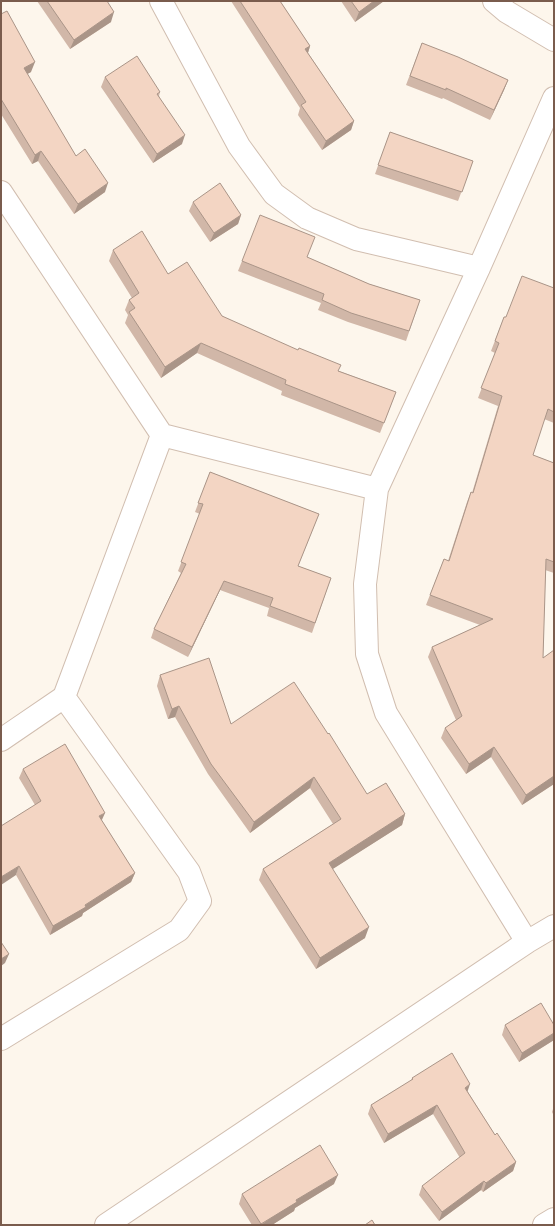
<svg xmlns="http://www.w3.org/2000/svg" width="555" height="1226" font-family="Raleway,sans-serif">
  <rect width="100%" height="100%" fill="#fdf6ec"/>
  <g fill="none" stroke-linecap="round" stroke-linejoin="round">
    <defs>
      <path id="minor" d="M161 1 239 146 274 194 307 218 356 239 479 268
        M494 1 507 12 554 40
        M1 192 162 435 64 697 1 740
        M162 435 377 489
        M527 942 554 926
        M1 1039 179 930 200 901 189 872 64 697
        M106 1225 527 942 386 713 367 654 365 584 377 489 479 268 554 98
        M544 1225 554 1219"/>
    </defs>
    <use href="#minor" stroke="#d1beb0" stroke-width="24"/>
    <use href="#minor" stroke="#fff" stroke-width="22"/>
  </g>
  <path fill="#d1b7a8" d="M37 1H107L111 22 70 49Z
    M231 1H280L310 46 308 53 354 121 351 130 322 150 298 115 300 108Z
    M341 1H384L355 22Z
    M1 14 31 72 27 74 76 156 105 192 74 214 38 161 32 164 1 114Z
    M422 43 508 80 504 90 490 120 443 98 442 99 406 85Z
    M105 77 160 92 159 96 182 144 153 163 101 87Z
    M390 132 473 161 458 201 375 174Z
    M193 202 241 215 238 224 210 242 189 211Z
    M113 250 168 274 222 316 339 371 396 392 380 433 281 395 282 391 197 353 161 378 125 323 128 315 125 310 129 300 132 298 109 261Z
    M307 257 369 284 420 300 406 341 348 322 318 310 321 303 238 271 242 261Z
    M554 288V423L544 419 533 455 554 463V573L545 570 543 658 554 650V784L522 805 491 757 466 774 441 738 445 728 456 720 428 657 432 647 480 625 426 605 444 559 448 561 467 502 471 492 472 493 498 406 478 398 495 353 491 351 504 317H506Z
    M210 472 319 514 298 566 331 578 312 633 267 616 269 608 220 590 188 657 151 638 154 629 181 573 178 571 200 514 195 512Z
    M160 675 231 724 405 814 402 825 332 869 365 938 316 969 259 880 263 869 333 824 310 788 250 833 208 774 175 717 168 719 157 686Z
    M23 769 102 821 135 873 131 882 83 913 82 916 50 935 16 875 35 805 19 778Z
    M505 1025H554V1040L519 1062 502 1035Z
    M412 1078 468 1092 495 1135 516 1162 513 1171 483 1192 481 1190 439 1221 419 1195 422 1186 460 1158 433 1114 384 1143 368 1114 371 1105 411 1081Z
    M554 1106V1116L552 1112Z
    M334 1184 295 1208 294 1211 272 1225H252L239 1204 242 1194Z"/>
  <path fill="#aa9588" d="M374 1H384L355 22 359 12Z
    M114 12 111 22 70 49 74 40Z
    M310 46 307 56 305 49Z
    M35 62 31 72 20 78 24 68Z
    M508 80 504 90 490 120 494 110Z
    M354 121 351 130 322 150 326 141Z
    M185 135 182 144 153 163 157 154Z
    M41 151 38 161 32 164 35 155Z
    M108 183 105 192 74 214 78 204Z
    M241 215 238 224 210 242 214 233Z
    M201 343 197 353 161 378 165 367Z
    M224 581 220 590 188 657 192 647Z
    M179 706 175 717 168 719 172 709Z
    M494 747 491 757 466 774 469 764Z
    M554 776V784L522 805 526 795Z
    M314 777 310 788 250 833 254 822Z
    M105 813 101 822 99 816Z
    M405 814 402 825 325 874 329 863Z
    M19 866 16 875 1 885V877Z
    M135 873 131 882 83 913 82 916 50 935 53 926Z
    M369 927 365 938 316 969 320 958Z
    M9 954 5 963 1 966V959Z
    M554 1033V1040L519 1062 522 1053Z
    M470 1084 467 1093 465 1088Z
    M437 1105 433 1114 384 1143 388 1134Z
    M516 1162 513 1171 483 1192 486 1183Z
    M338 1175 334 1184 295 1208 294 1211 272 1225H261L296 1200Z
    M484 1181 481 1190 439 1221 442 1212Z"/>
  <path fill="#f3d5c3" stroke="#aa9588" d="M47 1H107L114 12 74 40Z
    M240 1H280L310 46 305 49 354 121 326 141 301 105 306 102Z
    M351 1H374L359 12Z
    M7 11 35 62 24 68 76 156 85 149 108 183 78 204 41 151 35 155 1 99V14Z
    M422 43 458 57 508 80 494 110 446 88V90L410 76Z
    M137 56 160 92 157 94 185 135 157 154 105 77Z
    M390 132 473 161 462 192 378 165Z
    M220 183 241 215 214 233 193 202Z
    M260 215 315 237 307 257 369 284 420 300 409 331 351 313 322 300 324 294 242 261Z
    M142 231 168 274 187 262 222 316 298 350 299 348 341 365 338 371 396 392 384 423 285 384 286 380 201 343 165 367 129 312 135 308 129 300 139 293 113 250Z
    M522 276 554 288V412L548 409 533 455 554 463V562L546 559 543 658 554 650V776L526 795 494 747 469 764 445 728 462 716 432 647 493 619 430 595 444 559 449 561 471 492 473 493 502 396 481 388 499 343 495 341 504 317H506Z
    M210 472 319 514 298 566 331 578 315 623 270 606 273 598 224 581 192 647 154 629 186 564 181 562 203 504 198 503Z
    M209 658 231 724 294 682 328 734 329 733 367 794 386 783 405 814 329 863 369 927 320 958 263 869 341 819 314 777 254 822 211 764 179 706 172 709 160 675Z
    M65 744 105 813 99 816 135 873 85 905 86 907 53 926 19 866 1 877V826L41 801 23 769Z
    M1 942 9 954 1 959Z
    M541 1003 554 1025V1033L522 1053 505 1025Z
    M452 1053 470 1084 465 1088 495 1135 497 1133 516 1162 486 1183 484 1181 442 1212 422 1186 465 1153 437 1105 388 1134 371 1105 413 1079 412 1078Z
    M320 1145 338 1175 296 1200 297 1202 261 1224 242 1194Z
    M372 1220 375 1225H365Z"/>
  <rect width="555" height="1226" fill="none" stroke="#7a5c4d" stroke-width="4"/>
</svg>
